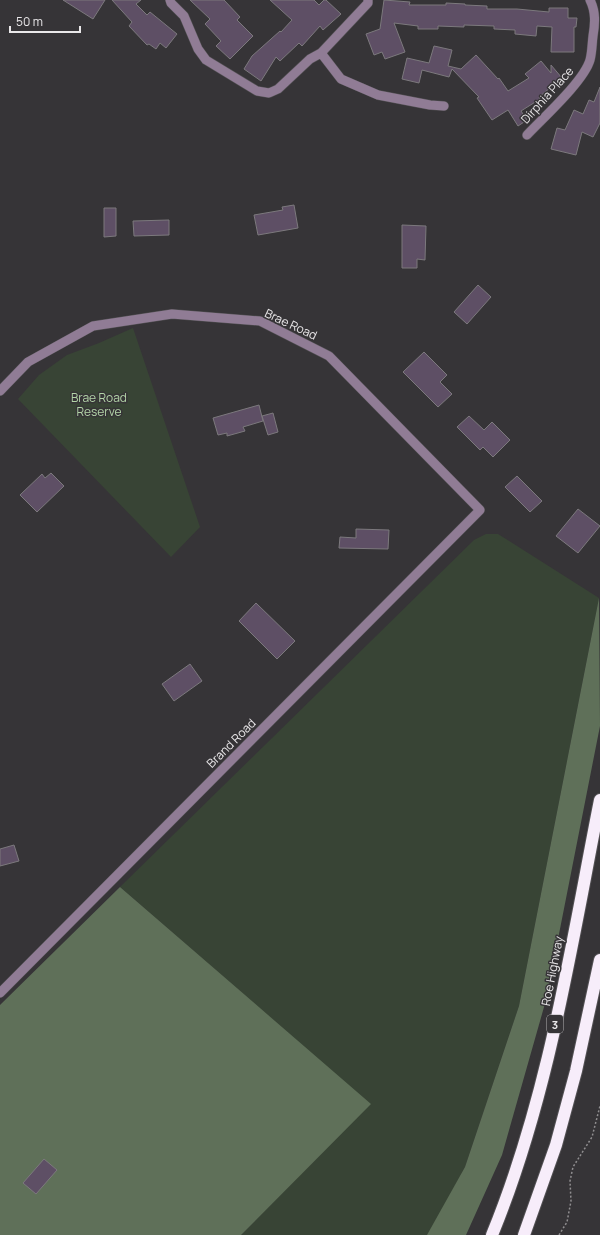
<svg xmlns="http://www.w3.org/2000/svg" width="600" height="1235" font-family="Manrope,sans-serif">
  <rect width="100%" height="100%" fill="#363437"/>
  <path fill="#384435" d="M133 328 200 527 171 557 18 399 39 375 67 355 99 343Z
    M486 534H498L599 598 519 1006 465 1167 429 1235H241L370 1104 120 887 474 540Z"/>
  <path fill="#5f7059" d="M599 598 600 726 546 1000 502 1155 466 1235H427L465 1167 519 1006Z
    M120 887 371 1104 241 1235H0V1005Z"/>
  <path fill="#5e4f65" stroke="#7c797d" d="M63 0H105L93 19Z
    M112 0H141L136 4 147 15 150 12 177 34 166 48 160 43 156 49 149 44 147 45 129 26 132 22Z
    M190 0H224L240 17 237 20 253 36 230 59 216 46 221 41 205 24 210 19Z
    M270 0H314L319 5 324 0H326L341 14 323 30 320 26 302 46 299 43 280 61 276 57 261 81 244 69 252 56 280 31 281 32 292 20Z
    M384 0 410 2 409 5H446V3L465 4V5L487 6V9H517L549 12V8H568V18H577L576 27H574V52H551L552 27 537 26 536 36 515 34V30L494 29V26L464 25V27L438 26V29H418V26L394 23 405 52 385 59 382 52 374 55 366 34 380 29Z
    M434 46 452 50 448 66 461 69 476 55 498 79 499 78 508 91 529 78 525 74 541 61 551 73V65L562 78 539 97 540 99 521 111 527 120 518 126 508 110 492 120 477 98 479 97 452 69 449 77 422 70 419 83 402 79 407 58 429 63Z
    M600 87V123L593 137 582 132 576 155 551 149 557 128 565 130 574 110 583 114 589 100 594 102Z
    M294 205 298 228 258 235 254 215 283 210 282 207Z
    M104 208H116V236L104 237Z
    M169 220V235L134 236 133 221Z
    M402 225 426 226 425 260 417 259V268H402Z
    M478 285 491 297 467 324 454 312Z
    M424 352 447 375 440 382 452 394 438 407 403 372Z
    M259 405 263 421 243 427 245 431 227 436V433L218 435 213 418Z
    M273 413 278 432 268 435 262 416Z
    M469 416 484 430 492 422 510 440 493 457 483 447 480 450 457 427Z
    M51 473 64 486 37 512 20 495 42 474 45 478Z
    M517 476 542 501 530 512 505 487Z
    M578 509 600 526 578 553 556 536Z
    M356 529 389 530 388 549 339 548 340 537 356 538Z
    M256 603 295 641 277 659 239 621Z
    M190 664 202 681 174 701 162 684Z
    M14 845 19 861 0 866V849Z
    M44 1159 57 1170 36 1194 23 1183Z"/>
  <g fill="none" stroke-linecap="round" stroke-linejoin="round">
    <defs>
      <path id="minor" d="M170 0 171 3 184 16 198 49 206 60 257 91 269 93 278 89 310 59 321 53 368 3V0
        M321 53 341 79 378 95 430 105 444 106
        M527 135C543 118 584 81 590 60 592 53 592 44 593 36 595 24 596 12 590 0
        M0 391 28 362 93 326 172 314 260 321 329 356 480 510 0 993"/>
      <path id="highway" d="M492 1235C549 1096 571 946 600 800
        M524 1235 556 1145 576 1071 600 960"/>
    </defs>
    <use href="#minor" stroke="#535154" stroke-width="10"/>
    <use href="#highway" stroke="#535154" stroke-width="14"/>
    <path stroke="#908e90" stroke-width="1.5" stroke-dasharray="2 2" stroke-linecap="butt" d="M559 1235 567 1222 571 1201 570 1181 573 1167 592 1137 600 1106"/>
    <use href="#minor" stroke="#907c95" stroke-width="9"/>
    <use href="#highway" stroke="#f7edfa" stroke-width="12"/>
  </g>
  <g text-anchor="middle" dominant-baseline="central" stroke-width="3" stroke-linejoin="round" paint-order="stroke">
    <rect fill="#363437" stroke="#b4b2b4" stroke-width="1" x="547" y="1015" width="16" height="18" rx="3"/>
    <g font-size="11" font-weight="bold" fill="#eae8ea">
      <text x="555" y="1024">3</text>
    </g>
    <g font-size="12" fill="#eae8ea" stroke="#363437">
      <text transform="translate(547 95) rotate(-48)">Dirphia Place</text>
      <text transform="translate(291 324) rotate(25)">Brae Road</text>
      <text transform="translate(231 743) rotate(-45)">Brand Road</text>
      <text transform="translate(552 971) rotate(-79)">Roe Highway</text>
    </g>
    <g font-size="12" fill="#b2d4a7" stroke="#363437">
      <text x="99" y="397">Brae Road<tspan x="99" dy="14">Reserve</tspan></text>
    </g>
  </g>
  <path d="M10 26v6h70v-6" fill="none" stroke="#eae8ea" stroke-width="2"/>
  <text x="16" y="26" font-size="12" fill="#eae8ea" stroke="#363437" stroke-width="3" paint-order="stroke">50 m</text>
</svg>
